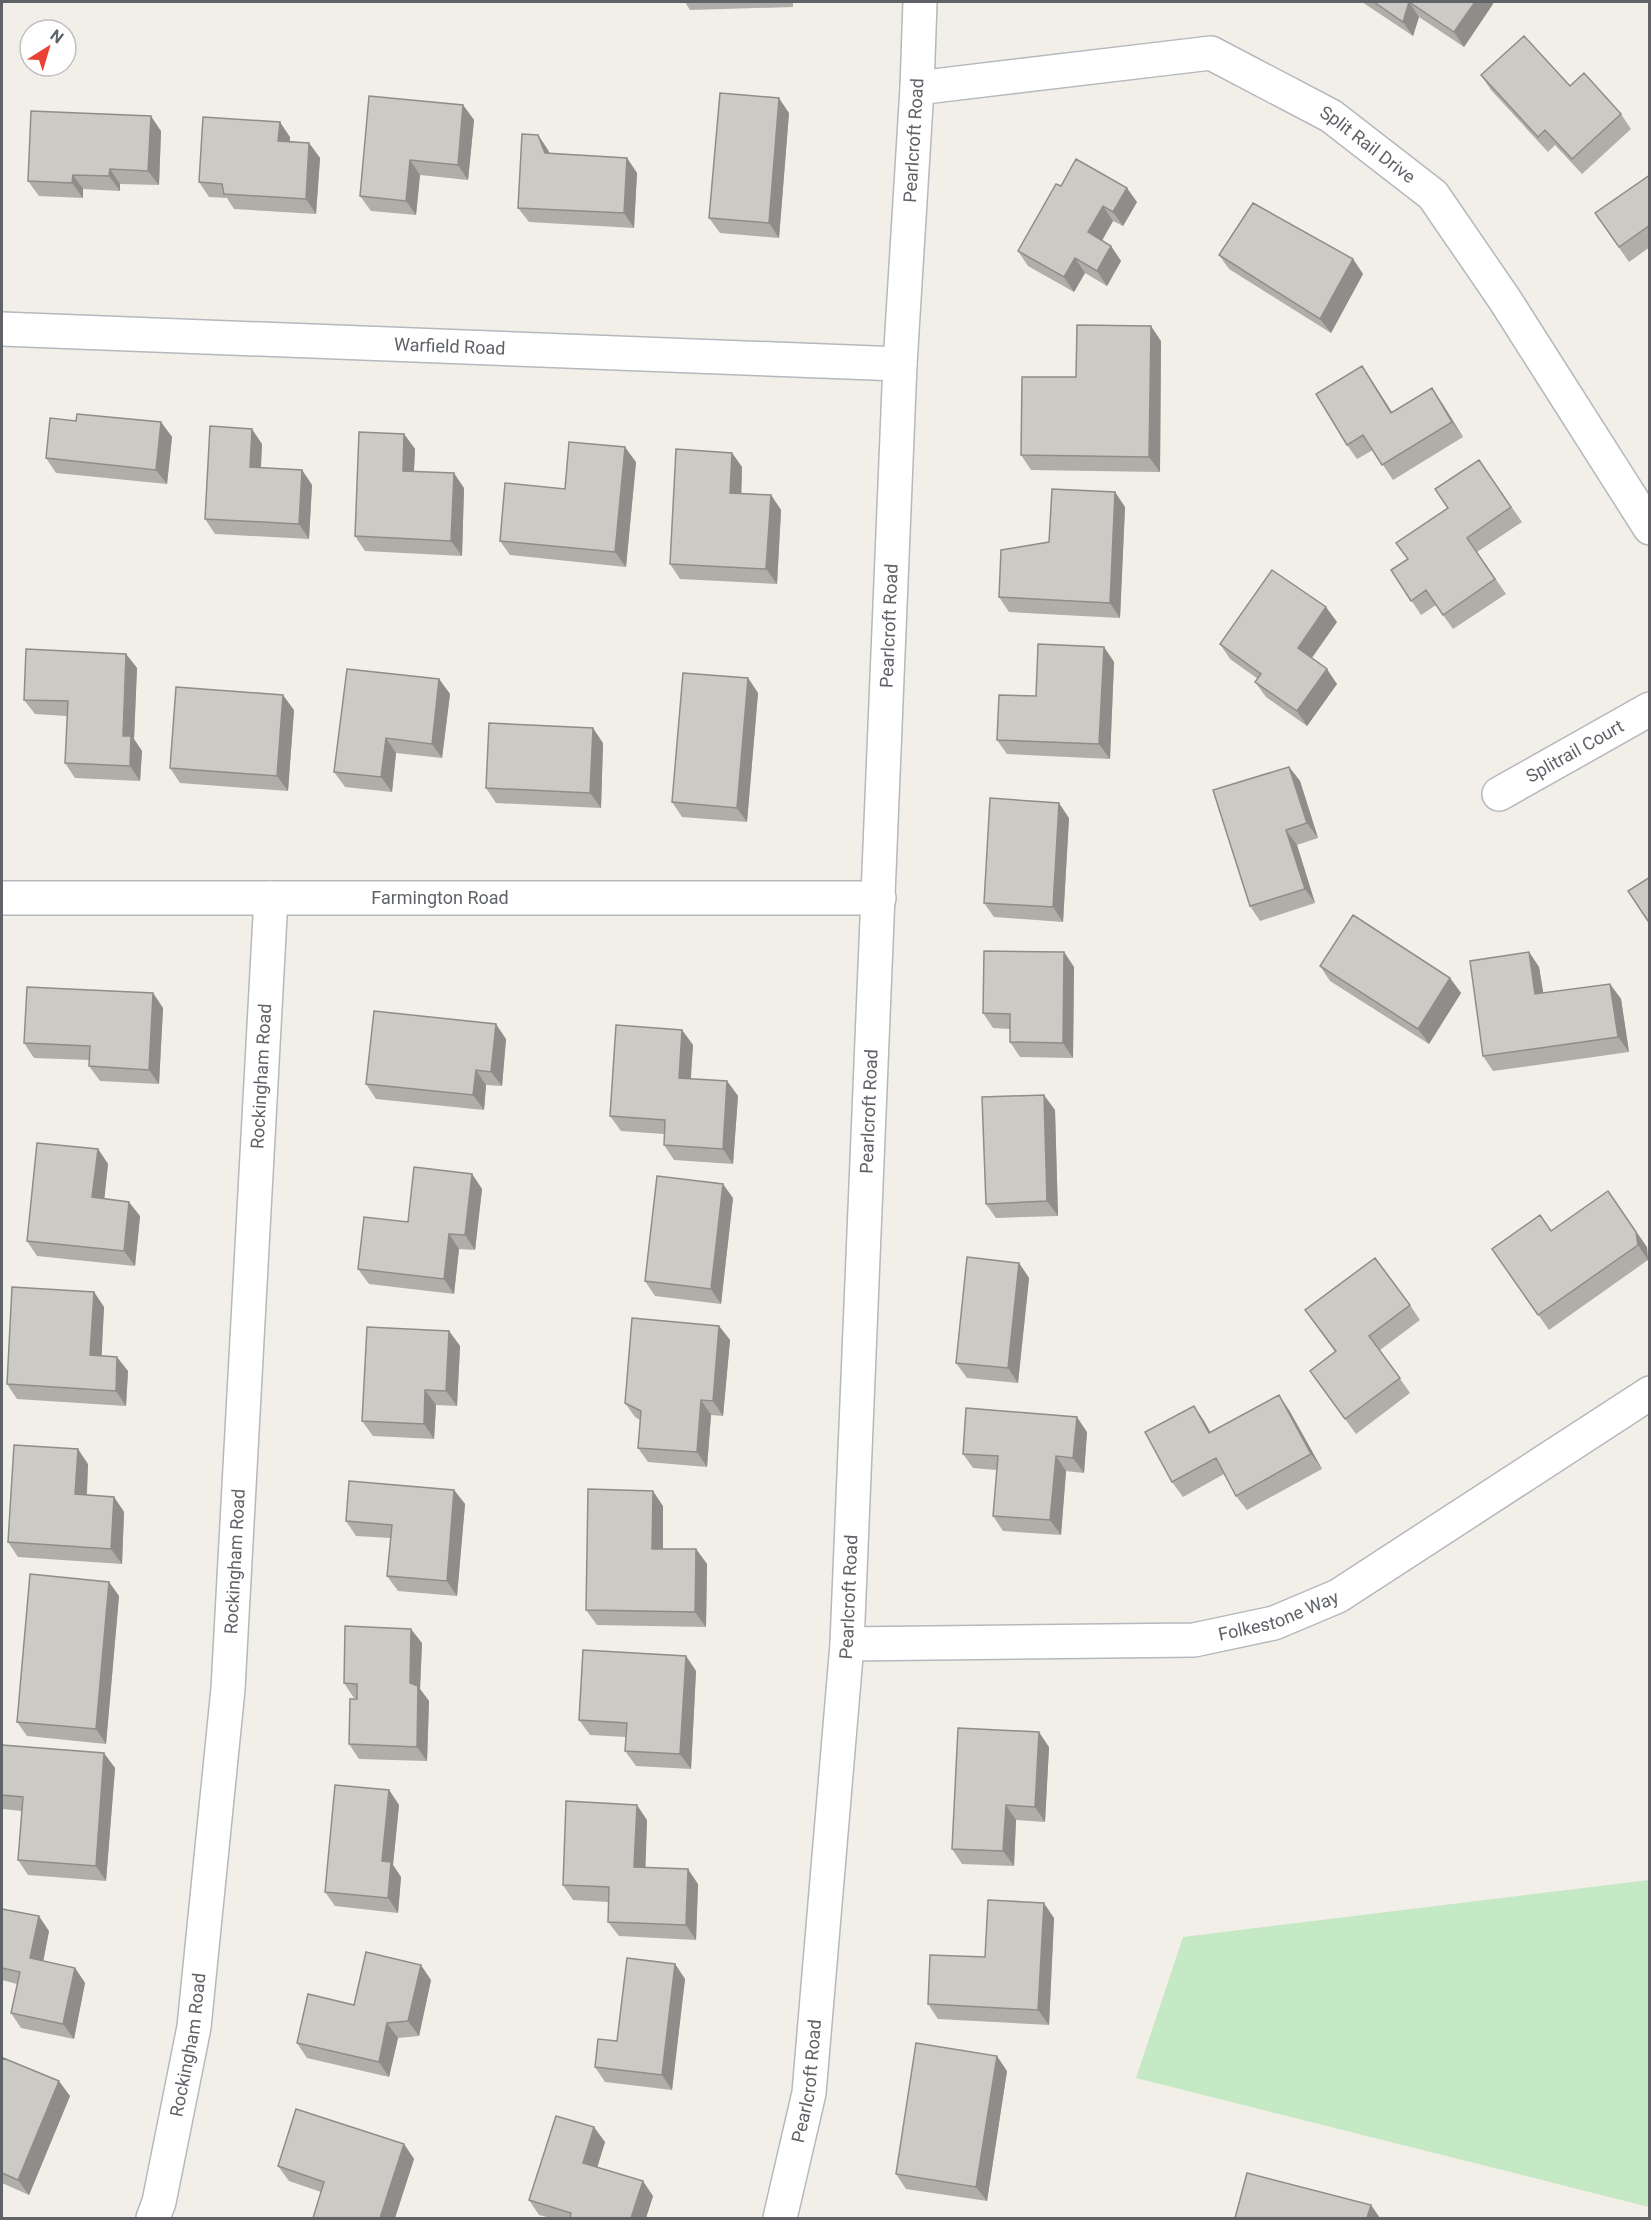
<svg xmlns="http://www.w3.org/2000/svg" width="1651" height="2220" font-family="Roboto,sans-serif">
<rect width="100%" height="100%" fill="#f1efe8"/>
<path fill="#c5e8c5" d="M1649,1880v327l-513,-129 47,-141z"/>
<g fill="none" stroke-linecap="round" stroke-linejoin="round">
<defs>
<g id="minor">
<path id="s1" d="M917,88l294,-35 120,63 102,79 72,105 145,228"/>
<path id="s2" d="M2,329l898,35"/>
<path id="s3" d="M1499,794l151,-85"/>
<path id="s4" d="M2,898h877"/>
<path id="s5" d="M847,1644l347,-4 80,-17 64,-27 312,-203"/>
<path id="s6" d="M153,2218l6,-16 35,-175 34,-338 43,-791"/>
<path id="s7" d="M780,2218l29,-125 38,-449 53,-1280 17,-276 3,-86"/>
</g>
</defs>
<use href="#minor" stroke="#b5b8bc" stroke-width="36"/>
<use href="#minor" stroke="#fff" stroke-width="33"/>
</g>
<path fill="#afaea9" d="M685,2h108v5l-103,3z
M1362,2h130l1,2 -29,43 -45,-30 -6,19z
M1481,75l89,11 51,28 10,15 -49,45 -27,-29 -7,7 -57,-62z
M463,105l11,15 -6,60 -48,-5 -4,40 -45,-4 -11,-15z
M789,113l-10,125 -59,-5 -11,-15z
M161,131l-2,54 -39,-1v7l-37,-2v9l-44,-2 -11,-15z
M538,135l10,15 2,4 77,4 10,15 -3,55 -105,-6 -11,-14z
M290,137v4l19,2 11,15 -4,56 -82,-5 -7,-11 -18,-1 -10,-15z
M1650,175v72l-21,15 -34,-49z
M1061,186l76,16 -14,24 -10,-5 -11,20 9,5 10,15 -14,25 -22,-13 -11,19 -46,-26 -10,-15z
M1219,255l134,4 10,15 -32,59 -102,-64z
M1161,341l-1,131 -129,-2 -10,-15 55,-78z
M1362,366l30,46 50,-9 21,34 -70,43 -20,-30 -16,9 -10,-14z
M76,421l85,1 11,15 -5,47 -111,-11 -10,-15z
M404,434l11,15 -1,23 50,16 -2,68 -97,-5 -10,-15z
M262,444l-1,24 41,2 10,15 -3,54 -94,-5 -10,-15z
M732,453l10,14 -1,26 30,2 10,15 -4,74 -97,-5 -10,-15z
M1479,460l43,62 -45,30 29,42 -53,35 -17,-24 -15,10 -30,-45 17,-11 40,-51z
M636,462l-10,105 -116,-12 -10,-14 65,-52z
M1115,492l10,15 -5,111 -111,-6 -10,-15 50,-55z
M1337,622l-25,36 25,26 -30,42 -41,-29 -11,-15 3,-3 -28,-20 -10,-15z
M1104,647l10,15 -4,97 -103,-5 -10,-14 39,-44z
M126,654l11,14 -3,71 8,12 -2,30 -65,-3 -10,-15 2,-47 -32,-2 -11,-14z
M748,678l10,15 -11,129 -65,-5 -10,-15z
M439,679l11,15 -8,64 -46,-5 -4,39 -47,-5 -11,-15z
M294,710l-6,81 -108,-8 -10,-15z
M603,743l-2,65 -105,-5 -10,-15z
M1289,767l11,14 18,57 -21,7 18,58 -55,18 -10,-15z
M1069,818l-6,104 -69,-5 -10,-14z
M1064,952l10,15 -1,91 -53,-1 -10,-15v-13l-17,-1 -10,-15z
M1529,952l10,15 4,26 67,-9 11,15 8,53 -136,19 -10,-15z
M1320,966l130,12 11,15 -32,51 -99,-63z
M153,993l10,15 -4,76 -59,-3 -11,-15 1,-6 -56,-2 -10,-15z
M682,1030l11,15 -3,34 37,2 11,15 -5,68 -59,-4 -10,-15v-11l-43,-3 -11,-15z
M506,1039l-4,47 -16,-1 -2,25 -108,-11 -10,-15z
M1055,1110l3,106 -62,2 -10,-14z
M98,1149l10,15 -4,35 36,17 -5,50 -98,-10 -10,-15z
M472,1174l10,15 -7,61 -16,-1 -5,45 -85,-10 -11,-15 50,-47z
M733,1198l-12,106 -66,-8 -10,-15z
M1551,1231l96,16 1,13 -99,70 -57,-81z
M1019,1263l10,15 -11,105 -51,-5 -11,-15z
M94,1292l10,15 -3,49 27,15 -2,35 -109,-7 -10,-15z
M1410,1305l10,15 -40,30 30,43 -54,41 -46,-63 25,-19 -30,-42z
M719,1326l11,14 -7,76 -12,-1 -4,52 -59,-5 -10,-14 2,-28 -5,-3 -10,-14z
M449,1331l11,15 -3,60 -21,-1 -2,34 -61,-3 -11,-15z
M1194,1406l10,15 7,12 78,-23 33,59 -75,41 -11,-14 -12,-22 -41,23 -11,-15z
M1087,1432l-3,41 -18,-2 -5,64 -58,-4 -10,-15 4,-46 -24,-2 -10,-14z
M88,1464l-1,31 27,2 10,15 -2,52 -104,-7 -10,-15z
M454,1490l11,14 -8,92 -59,-5 -11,-15 4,-38 -35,-2 -10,-15z
M663,1506v43h33l11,15 -1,63 -109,-2 -11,-15z
M109,1582l10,14 -13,148 -79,-8 -10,-14z
M422,1643l-2,46 9,12 -2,60 -68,-2 -10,-15 8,-46h-3l-10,-15z
M686,1656l10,15 -5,98 -55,-3 -11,-15 1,-14 -36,-2 -11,-15z
M2,1745l113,23 -9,113 -78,-6 -10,-15 4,-49 -20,-2z
M1049,1747l-4,75 -29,-2 -2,46 -52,-2 -10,-15z
M389,1790l10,15 -6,60 8,12 -3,36 -63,-7 -10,-14z
M647,1820l-2,48 53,16 -2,56 -77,-4 -11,-14 1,-20 -36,-2 -10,-15z
M2,1909l47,22 -6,30 32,7 10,15 -11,56 -53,-11 -10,-15 6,-29 -15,-4z
M1054,1918l-5,107 -111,-6 -10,-15 57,-47z
M675,1964l10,15 -13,111 -67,-8 -10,-15 22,-26z
M431,1980l-12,56 -21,2 -9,39 -82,-19 -10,-15 57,-38z
M2,2061l68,35 -41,99 -27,-12z
M1007,2071l-20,130 -81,-12 -10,-15z
M605,2142l-8,25 56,29 -7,22h-95l-12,-3 -10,-15z
M404,2144l10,15 -19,59h-82l8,-26 -32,-11 -11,-15z"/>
<path fill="#8f8d8a" d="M1409,2l10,15 -6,19 -10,-14z
M1475,2h17l1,2 -29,43 -10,-15z
M779,98l10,15 -10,125 -10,-15z
M463,105l11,15 -6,60 -10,-15z
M151,116l10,15 -2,54 -11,-14z
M280,122l10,15 -1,18 -11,-14z
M538,135l10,15 7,18 -10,-15z
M309,143l11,15 -4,56 -10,-15z
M627,158l10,15 -3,55 -10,-15z
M410,160l10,15 -4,40 -10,-14z
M110,169l10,15v7l-11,-15z
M73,175l10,14v9l-11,-15z
M1127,188l10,14 -14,24 -10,-14z
M1103,206l10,15 -15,26 -10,-15z
M1111,246l10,15 -14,25 -10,-15z
M1075,258l10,15 -11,19 -10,-15z
M1353,259l10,15 -32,59 -11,-14z
M1151,326l10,15 -1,131 -11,-15z
M1362,366l10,15 30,47 -11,-15z
M1432,388l10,15 21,34 -11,-15z
M161,422l11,15 -5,47 -11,-14z
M252,429l10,15 -2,38 -10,-15z
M404,434l11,15 -2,37 -10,-15z
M625,447l11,15 -10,105 -11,-15z
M732,453l10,14 -1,41 -11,-15z
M302,470l10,15 -3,54 -10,-15z
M454,473l10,15 -2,68 -11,-15z
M1115,492l10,15 -5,111 -10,-15z
M771,495l10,15 -4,74 -11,-15z
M1326,607l11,15 -29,41 -10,-15z
M1104,647l10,15 -4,97 -11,-15z
M126,654l11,14 -3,71 8,12 -2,30 -10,-15 -7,-30z
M1327,669l10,15 -30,42 -10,-15z
M748,678l10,15 -11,129 -10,-14z
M439,679l11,15 -8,64 -10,-14z
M283,695l11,15 -6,81 -11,-15z
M593,728l10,15 -2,65 -11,-15z
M386,738l10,15 -4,39 -11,-15z
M1289,767l11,14 18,57 -11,-15z
M1059,803l10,15 -6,104 -10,-15z
M1286,830l11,15 18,58 -10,-14z
M1064,952l10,15 -1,91 -10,-15z
M1529,952l10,15 7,42 -11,-15z
M1450,978l11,15 -32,51 -11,-15z
M1610,984l11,15 8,53 -11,-15z
M153,993l10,15 -4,76 -10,-14z
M496,1024l10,15 -4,47 -11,-14z
M682,1030l11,15 -3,48 -11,-15z
M476,1070l10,15 -2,25 -11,-15z
M727,1081l11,15 -5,68 -10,-15z
M1044,1095l11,15 3,106 -11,-15z
M98,1149l10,15 -5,48 -11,-15z
M472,1174l10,15 -7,61 -10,-15z
M723,1184l10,14 -12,106 -10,-15z
M1608,1191l39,56 1,13 -10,-15z
M129,1202l11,14 -5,50 -11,-15z
M449,1234l10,15 -5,45 -10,-15z
M1019,1263l10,15 -11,105 -10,-15z
M94,1292l10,15 -3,63 -11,-15z
M719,1326l11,14 -7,76 -10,-15z
M449,1331l11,15 -3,60 -11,-15z
M117,1357l11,14 -2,35 -10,-15z
M425,1390l11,15 -2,34 -10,-15z
M1279,1395l10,15 33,59 -11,-15z
M701,1400l10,15 -4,52 -10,-15z
M1194,1406l10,15 15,27 -10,-15z
M1077,1417l10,15 -3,41 -11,-15z
M78,1449l10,15 -2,45 -11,-15z
M1056,1456l10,15 -5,64 -11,-15z
M454,1490l11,14 -8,92 -10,-15z
M653,1491l10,15v58l-11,-15z
M114,1497l10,15 -2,52 -11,-15z
M696,1549l11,15 -1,63 -11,-15z
M109,1582l10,14 -13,148 -10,-15z
M411,1629l11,14 -2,46 9,12 -2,60 -10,-14 -7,-64z
M686,1656l10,15 -5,98 -11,-15z
M1039,1732l10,15 -4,75 -10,-15z
M104,1753l11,15 -9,113 -10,-15z
M389,1790l10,15 -6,60 8,12 -3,36 -10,-15 -6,-37z
M637,1805l10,15 -2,62 -11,-15z
M1006,1805l10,15 -2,46 -11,-15z
M688,1869l10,15 -2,56 -10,-15z
M1044,1903l10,15 -5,107 -11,-15z
M39,1916l10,15 -8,42 -11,-15z
M675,1964l10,15 -13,111 -10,-15z
M421,1965l10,15 -12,56 -11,-15z
M75,1968l10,15 -11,56 -11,-15z
M387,2023l11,15 -9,39 -10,-15z
M997,2056l10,15 -20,130 -11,-14z
M59,2081l11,15 -41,99 -11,-15z
M594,2127l11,15 -11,36 -11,-15z
M404,2144l10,15 -19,59h-15z
M643,2181l10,15 -7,22h-15z
M1371,2205l9,13h-13z"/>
<path fill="#cccac5" stroke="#8f8d8a" stroke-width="1.5" d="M1374,2h101l-21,30 -45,-30 -6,20z
M1524,36l46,50 14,-13 37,41 -49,45 -27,-29 -7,7 -57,-62z
M720,93l59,5 -10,125 -60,-5z
M369,96l94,9 -5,60 -48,-5 -4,41 -46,-5z
M31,111l120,5 -3,55 -38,-2 -1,7 -36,-1 -1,8 -44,-2z
M203,117l77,5 -2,19 31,2 -3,56 -82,-5 -2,-10 -23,-2z
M522,134l16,1 7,18 82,5 -3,55 -106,-5z
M1076,159l51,29 -14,24 -10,-6 -15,26 23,14 -14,25 -22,-13 -11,19 -46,-26 38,-67 5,2z
M1650,175v50l-31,22 -24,-34z
M1253,203l100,56 -33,60 -101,-64z
M1077,325l74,1 -2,131 -128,-2 1,-78h54z
M1362,366l29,47 41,-25 20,34 -70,43 -19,-30 -16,10 -31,-51z
M77,414l84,8 -5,48 -110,-12 4,-40 26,3z
M210,426l42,3 -2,38 52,3 -3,54 -94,-5z
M359,432l45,2 -1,37 51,2 -3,68 -96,-5z
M569,442l56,5 -10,105 -115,-11 5,-58 60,6z
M676,449l56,4 -2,40 41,2 -5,74 -96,-5z
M1479,460l32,47 -44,31 28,41 -52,36 -17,-25 -15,11 -20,-31 17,-11 -12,-16 52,-35 -13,-19z
M1052,489l63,3 -5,111 -111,-6 2,-47 48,-8z
M1272,570l54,37 -28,41 29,21 -30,42 -42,-29 6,-8 -41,-30z
M1038,644l66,3 -5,97 -102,-4 2,-45 37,1z
M26,649l100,5 -3,82h8l-1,30 -65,-3 3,-62 -44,-1z
M347,669l92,10 -7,65 -46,-6 -5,39 -47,-5z
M683,673l65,5 -11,130 -65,-6z
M176,687l107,8 -6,81 -107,-8z
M489,723l104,5 -3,65 -104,-5z
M1289,767l18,56 -21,7 19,59 -55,17 -37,-116z
M990,798l69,5 -6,104 -69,-4z
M1650,877v47l-22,-33z
M1353,915l97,63 -32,51 -98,-63z
M984,951l80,1 -1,91 -53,-1v-28l-27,-1z
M1529,952l6,42 75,-10 8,53 -135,19 -13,-95z
M27,987l126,6 -4,77 -60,-4 1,-20 -66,-3z
M374,1011l122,13 -5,48 -15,-2 -3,25 -107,-11z
M616,1025l66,5 -3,48 48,3 -4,68 -59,-4 1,-25 -55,-4z
M1044,1095l3,106 -61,3 -4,-107z
M37,1143l61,6 -6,48 37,5 -5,49 -97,-10z
M414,1167l58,7 -7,61 -16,-1 -5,45 -86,-10 6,-52 44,5z
M657,1176l66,8 -12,105 -66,-8z
M1608,1191l28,41 2,13 -100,70 -46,-66 48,-34 11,16z
M967,1257l52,6 -11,105 -52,-5z
M1375,1258l35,47 -41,31 31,42 -55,41 -35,-48 26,-20 -31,-41z
M12,1287l82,5 -4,63 27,2 -1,34 -109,-7z
M632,1318l87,8 -6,75 -12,-1 -4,52 -59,-4 3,-37 -16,-8z
M367,1327l82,4 -3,60 -21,-1 -1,34 -62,-3z
M1279,1395l32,59 -75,42 -20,-38 -44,24 -27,-50 49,-26 15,27z
M966,1408l111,9 -4,41 -17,-2 -6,64 -57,-4 5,-60 -35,-2z
M14,1445l64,4 -3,45 39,3 -3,52 -103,-7z
M349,1481l105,9 -7,91 -60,-5 5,-51 -46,-4z
M588,1489l65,2 -1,58h44l-1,63 -109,-2z
M30,1574l79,8 -13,147 -79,-7z
M345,1626l66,3 -1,54 8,3 -1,61 -68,-3 1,-45h7v-15l-13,-1z
M583,1650l103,6 -6,98 -55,-3 2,-28 -48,-3z
M958,1728l81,4 -4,75 -29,-2 -3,46 -51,-2z
M2,1745l102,8 -8,113 -78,-6 5,-63 -21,-2z
M335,1785l54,5 -7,71 9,1 -3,36 -63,-6z
M566,1801l71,4 -3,62 54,2 -2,56 -78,-3 1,-35 -46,-2z
M988,1900l56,3 -6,107 -110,-6 2,-49 55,2z
M2,1909l37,7 -9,42 45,10 -12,56 -52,-11 9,-41 -18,-4z
M366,1952l55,13 -13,56 -21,2 -8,39 -82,-19 11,-49 46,11z
M627,1958l48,6 -13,111 -67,-8 3,-28 19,2z
M916,2043l81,13 -21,131 -80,-13z
M3,2058l56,23 -41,99 -16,-7v-112z
M296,2109l108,35 -24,74h-67l11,-36 -46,-16z
M556,2116l38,11 -11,36 60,18 -12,37h-61l1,-5 -42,-13z
M1247,2173l124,32 -4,13h-132z"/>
<g text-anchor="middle" stroke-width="4.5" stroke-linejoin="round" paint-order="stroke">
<g font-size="18" fill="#5f6368" stroke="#fff">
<text dy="6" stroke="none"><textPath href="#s7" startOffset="2084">Pearlcroft Road</textPath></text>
<text dy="6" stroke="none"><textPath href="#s1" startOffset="478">Split Rail Drive</textPath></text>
<text dy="6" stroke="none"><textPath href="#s2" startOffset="448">Warfield Road</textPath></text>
<text dy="6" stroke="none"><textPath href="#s7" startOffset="1598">Pearlcroft Road</textPath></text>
<text dy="6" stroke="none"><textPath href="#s3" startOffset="87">Splitrail Court</textPath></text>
<text dy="6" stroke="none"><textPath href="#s4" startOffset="438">Farmington Road</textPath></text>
<text dy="6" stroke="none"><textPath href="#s6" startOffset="1149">Rockingham Road</textPath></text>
<text dy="6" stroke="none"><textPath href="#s7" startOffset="1112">Pearlcroft Road</textPath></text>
<text dy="6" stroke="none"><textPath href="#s6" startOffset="663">Rockingham Road</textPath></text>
<text dy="6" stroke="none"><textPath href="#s7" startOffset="626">Pearlcroft Road</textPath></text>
<text dy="6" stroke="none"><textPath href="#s5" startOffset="435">Folkestone Way</textPath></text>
<text dy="6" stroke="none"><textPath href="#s6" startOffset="177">Rockingham Road</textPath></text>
<text dy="6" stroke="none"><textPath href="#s7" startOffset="140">Pearlcroft Road</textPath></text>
</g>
</g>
<rect width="1651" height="2220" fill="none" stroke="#5f6368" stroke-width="6"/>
<g transform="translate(48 48) rotate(37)"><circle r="28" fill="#ffffff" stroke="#bfc1c3" stroke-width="1.5"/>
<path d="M0-4.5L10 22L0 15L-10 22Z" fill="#ea4335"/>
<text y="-9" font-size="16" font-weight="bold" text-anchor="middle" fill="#5f6368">N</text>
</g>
</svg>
